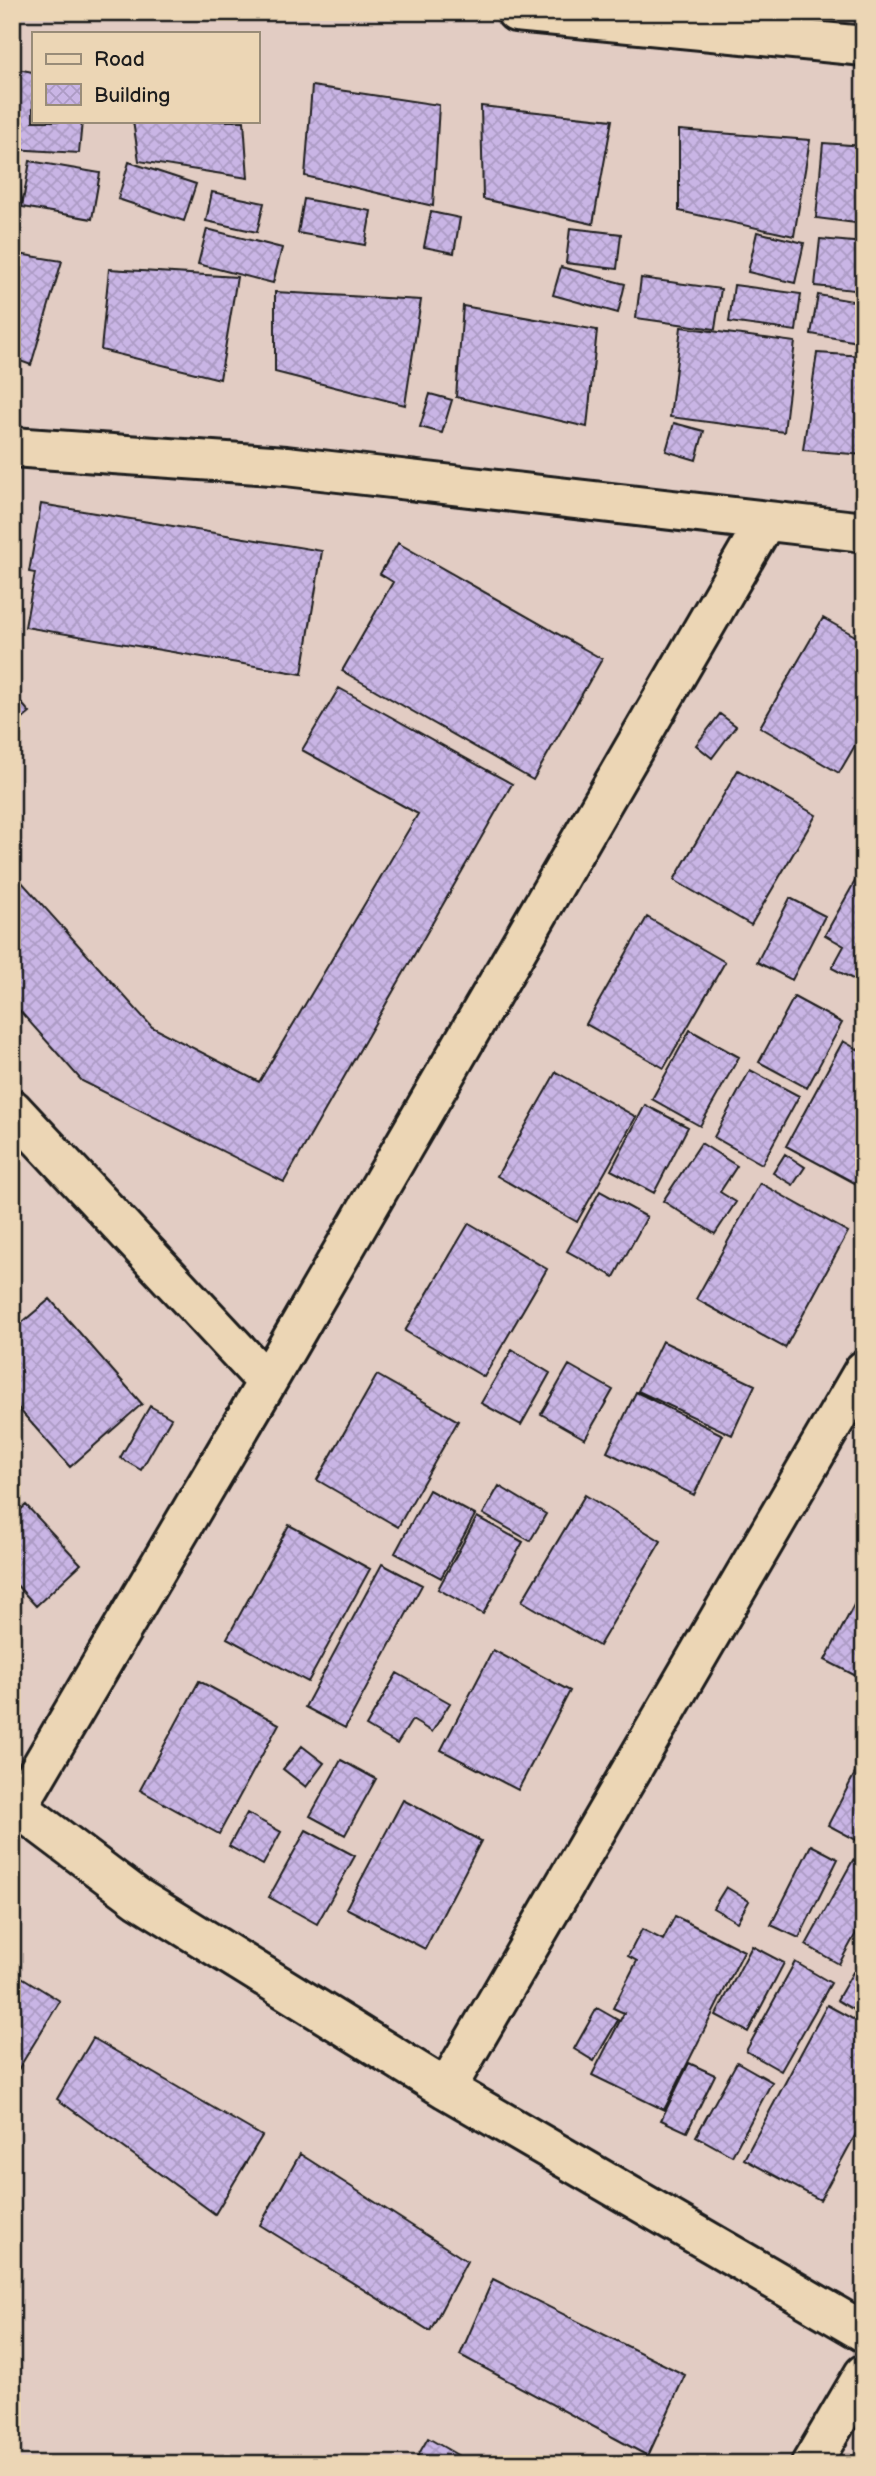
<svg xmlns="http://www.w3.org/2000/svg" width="876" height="2476" font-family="'Balsamiq Sans',sans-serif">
<defs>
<pattern id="building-cross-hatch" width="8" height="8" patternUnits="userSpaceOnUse" patternTransform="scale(1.75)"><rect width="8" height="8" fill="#c9b5e5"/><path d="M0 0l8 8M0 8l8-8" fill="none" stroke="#ac9bc4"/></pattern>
</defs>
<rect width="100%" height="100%" fill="#e2ccc3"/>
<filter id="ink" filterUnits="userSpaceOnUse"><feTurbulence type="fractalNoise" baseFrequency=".0143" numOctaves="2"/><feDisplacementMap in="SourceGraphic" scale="14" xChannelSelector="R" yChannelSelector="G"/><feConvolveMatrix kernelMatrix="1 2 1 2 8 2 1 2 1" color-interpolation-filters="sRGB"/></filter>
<g filter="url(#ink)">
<path fill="url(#building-cross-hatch)" stroke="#1c1c1c" stroke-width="2" d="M12,68l21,4v49h49l-3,32 -67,-4z
M312,86l127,19 -6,101 -128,-30z
M481,106l131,14 -19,104 -110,-25z
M133,121h111l4,57 -109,-17z
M679,130l131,10 -16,96 -115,-25z
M823,143l41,3v78l-48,-6z
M18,160l4,44h-10v-43z
M30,161l70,12 -8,46 -70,-12z
M129,162l67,22 -12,37 -66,-22z
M212,192l52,11 -7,29 -51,-11z
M304,199l67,12 -6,34 -67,-12z
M431,212l29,6 -6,35 -30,-6z
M570,228l51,6 -4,35 -51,-6z
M207,229l75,19 -9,35 -75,-19z
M757,232l47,11 -9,40 -47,-11z
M820,239l44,4v48l-49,-5z
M12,253l50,8 -31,104 -19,-7z
M561,267l64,17 -7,29 -65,-18z
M109,269l128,8 -17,102 -119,-29z
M641,278l80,11 -6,40 -79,-11z
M734,285l67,9 -5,37 -67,-9z
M275,292l146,8 -16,105 -130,-33z
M818,295l46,8v40l-53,-9z
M463,306l134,24 -10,97 -131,-30z
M681,327l114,15 -11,90 -114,-15z
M817,353l47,3v99l-61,-5z
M430,394l22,6 -10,33 -22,-6z
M674,423l30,8 -8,29 -30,-9z
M41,504l281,47 -20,123 -277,-47 10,-54 -6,-1z
M12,505l7,1 -4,30 -3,-1z
M398,543l204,116 -69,121 -191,-109 51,-89 -13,-8z
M823,618l41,23v89l-25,43 -79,-46z
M339,688l173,96 -228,398 -202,-101 -70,-79v-131l140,156 107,55 159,-268 -116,-64z
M12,692l18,21 -18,15z
M720,714l16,12 -24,32 -16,-13z
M738,770l78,45 -65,110 -77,-45z
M864,865v120l-32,-17 12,-22 -19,-11z
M790,898l35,18 -33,64 -35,-18z
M647,917l78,45 -61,106 -78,-44z
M794,997l48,26 -35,65 -48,-26z
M690,1030l49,27 -39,69 -48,-27z
M843,1041l21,12v135l-78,-42z
M750,1070l49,26 -37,68 -48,-27z
M556,1072l80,45 -59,105 -80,-46z
M645,1105l43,22 -34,66 -43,-23z
M701,1143l36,23 -17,26 16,10 -21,32 -52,-33z
M785,1154l20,13 -12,18 -20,-12z
M760,1183l88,49 -63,116 -89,-49z
M600,1191l47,26 -33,60 -47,-26z
M469,1223l78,46 -63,108 -79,-46z
M50,1299l92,105 -72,63 -58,-66v-70z
M662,1341l93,44 -23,50 -94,-44z
M512,1350l38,23 -29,52 -40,-22z
M569,1365l44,25 -28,49 -44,-25z
M377,1375l81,46 -60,106 -81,-47z
M636,1392l87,43 -29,60 -87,-43z
M150,1406l21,12 -30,52 -21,-12z
M499,1486l47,28 -16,27 -47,-27z
M429,1490l46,25 -34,63 -46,-25z
M585,1495l76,46 -62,105 -77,-45z
M26,1505l55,59 -45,42 -24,-26v-63z
M477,1517l46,25 -40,72 -45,-25z
M289,1525l81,44 -62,113 -81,-44z
M382,1564l40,21 -77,143 -40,-21z
M864,1586v94l-39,-20z
M493,1650l77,41 -52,99 -77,-40z
M397,1673l53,30 -18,29 -20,-12 -15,24 -31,-18z
M199,1681l80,43 -60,110 -79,-44z
M302,1746l22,17 -18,24 -23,-18z
M864,1756v75l-6,10 -30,-16z
M341,1760l35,19 -31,56 -35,-19z
M403,1800l78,41 -56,108 -79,-41z
M247,1813l34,19 -18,33 -34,-19z
M306,1830l49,26 -38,68 -48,-27z
M811,1845l27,14 -39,79 -28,-13z
M853,1860l11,6v53l-25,45 -33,-19z
M726,1887l23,14 -12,21 -24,-14z
M675,1916l69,35 -80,159 -72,-35 32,-62 -11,-5 24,-47 -9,-5 14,-27 21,11z
M752,1946l32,17 -36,69 -32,-17z
M795,1962l36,21 -50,88 -35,-20z
M12,1971l48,30 -44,72 -4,-2z
M853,1972l11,6v38l-27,-16z
M827,2005l37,20v94l-44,81 -76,-41z
M597,2008l21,12 -24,41 -20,-12z
M93,2038l169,98 -47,78 -158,-115z
M737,2062l35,20 -40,74 -36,-20z
M689,2063l26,12 -28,57 -26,-12z
M300,2154l167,107 -37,70 -170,-106z
M493,2279l192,96 -37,81 -188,-101z
M428,2438l45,26h-60z"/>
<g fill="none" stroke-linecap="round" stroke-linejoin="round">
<defs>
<path id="minor" d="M516,12l348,34
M12,447l274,19 578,66
M12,1109l255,273
M12,1803l126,95 308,191 418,243
M17,1808l250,-426 498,-860
M446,2089l418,-719
M811,2464l53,-90"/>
</defs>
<use href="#minor" stroke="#1c1c1c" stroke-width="44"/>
<use href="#minor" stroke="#ecd6b5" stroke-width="38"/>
</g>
</g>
<rect width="876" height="2476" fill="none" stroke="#ecd6b5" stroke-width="42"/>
<rect x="21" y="21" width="834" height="2434" fill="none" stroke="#1c1c1c" stroke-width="2.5" filter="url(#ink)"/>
<rect x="32" y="32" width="228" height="91" fill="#ecd6b5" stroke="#998c78" stroke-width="2"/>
<rect x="46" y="54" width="35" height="10" fill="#ecd6b5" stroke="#998c78" stroke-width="2"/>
<text x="94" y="66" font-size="21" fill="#1c1c1c">Road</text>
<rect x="46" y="84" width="35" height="21" fill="url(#building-cross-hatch)" stroke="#998c78" stroke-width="2"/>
<text x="94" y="102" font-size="21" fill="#1c1c1c">Building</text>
</svg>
